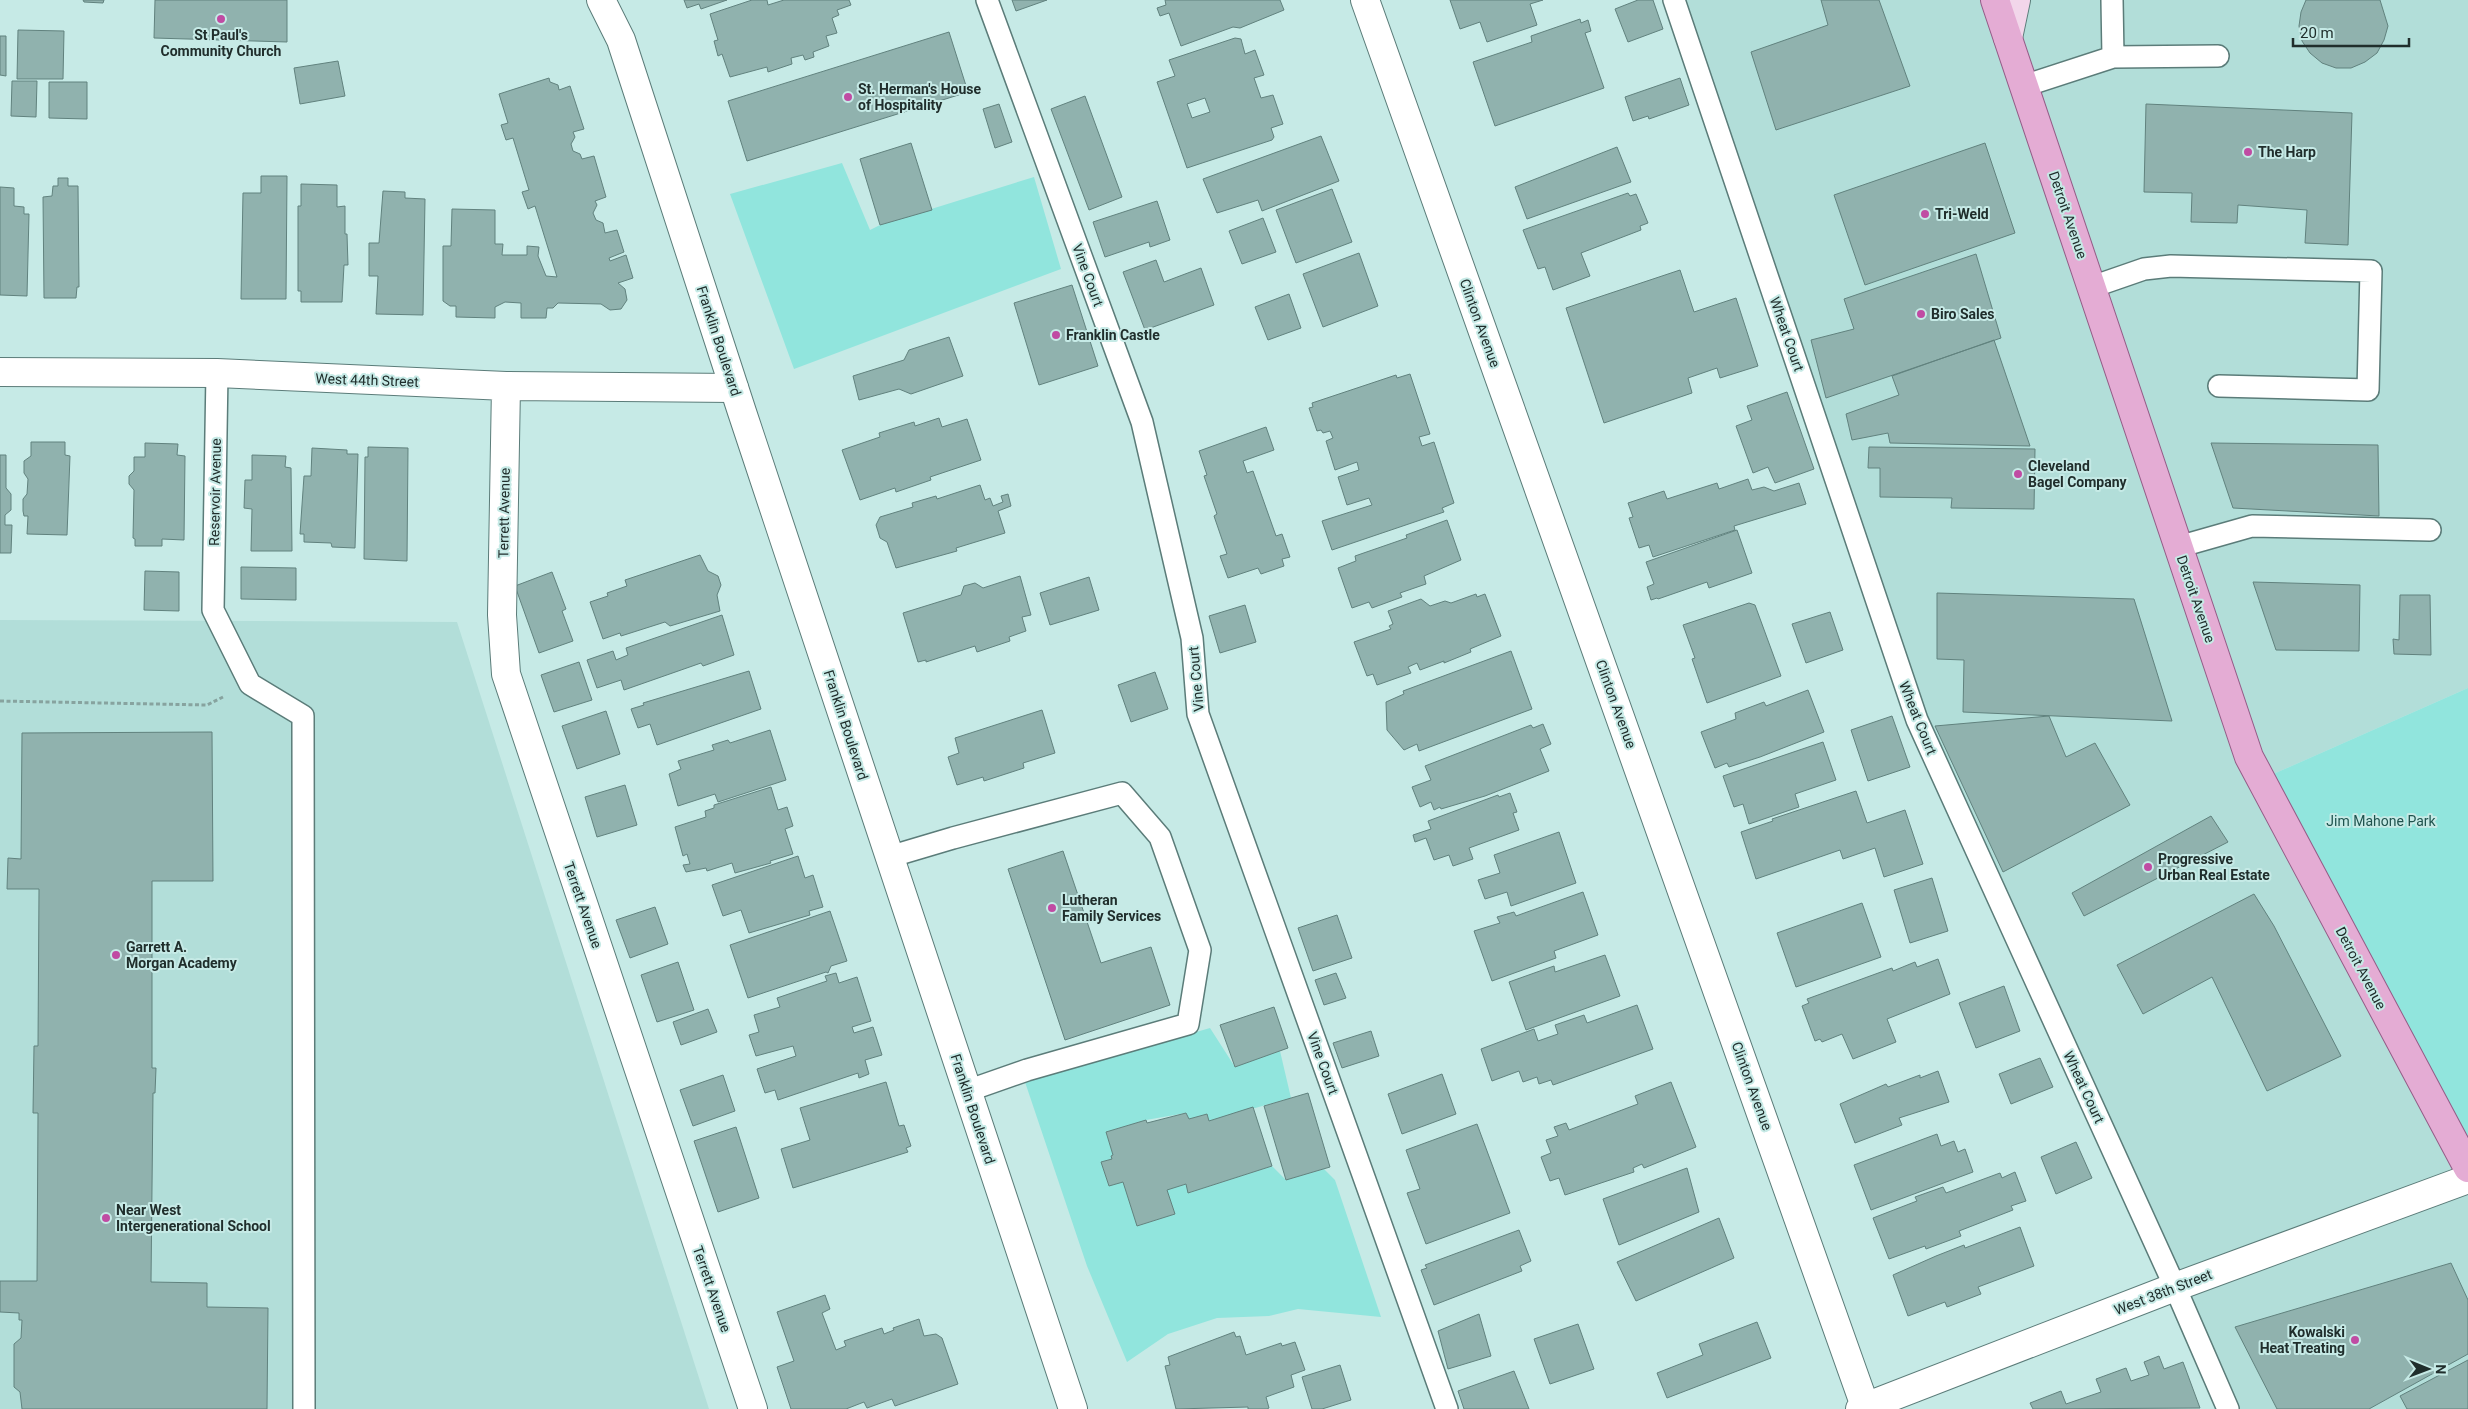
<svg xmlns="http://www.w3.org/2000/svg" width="2468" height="1409" font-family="Roboto,sans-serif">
<rect width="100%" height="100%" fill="#c6eae6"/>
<path fill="#b2ded9" d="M1674,0h794v688l-208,92 208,388v241h-240l-311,-689z
M0,620l457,2 252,787h-709z"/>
<path fill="#91e5dd" d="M842,163l28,67 10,-5 154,-48 27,92 -267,100 -64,-175z
M2468,688v480l-208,-388z
M1210,1028l25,39 45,-16 11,47 -82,23 -2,-7 -18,5 -3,-6 -40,7 -40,12 7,23 -2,1 1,3 -11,3 8,24 14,-4 15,44 37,-12 -8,-24 19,-6 3,9 83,-27 14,14 38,-11 11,11 46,137 -83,-8 -29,7 -52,2 -49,16 -41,28 -40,-96 -62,-184z"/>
<path fill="#90b2ae" stroke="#61827e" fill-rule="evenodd" d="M83,0h21l-1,3 -19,-1z
M155,0h132v42l-133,-4z
M684,0h43l-26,9 -2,-5 -12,4z
M752,0h15l1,5 16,-5h65l2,5 -14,5 2,5 -7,3 5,15 -11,3 3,10 -16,6 1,5 -9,3 -2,-5 -12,3 1,6 -24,8 -1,-5 -37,10 -8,-23 -4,2 -4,-15 4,-1 -8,-26z
M1012,0h35l-31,11z
M1165,0h115l4,10 -44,18 -7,-1 -52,19 -12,-33 -9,3 -3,-8 9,-3z
M1450,0h93l-13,4 7,21 -50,17 -7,-20 -20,7z
M1638,0h15l10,29 -35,13 -13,-33z
M1821,0h58l31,86 -134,44 -25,-78 77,-27z
M2306,0h74l8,26 -4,14 -7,13 -12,9 -14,6h-15l-14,-5 -12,-10 -8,-12 -3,-15 2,-14z
M1580,19l1,4 7,-3 3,11 -6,2 19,55 -109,38 -22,-64 59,-20 -1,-6z
M18,30l46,1 -1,48h-46z
M949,32l19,60 -221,69 -19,-60z
M0,36h6v40l-6,-1z
M1235,38l6,1 4,15 10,-4 9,25 -10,3 7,20 12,-3 10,29 -12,4 3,9 -2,3 -85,28 -30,-86 18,-6 -6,-16zM1205,98l5,14 -18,6 -5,-14z
M338,61l7,35 -45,8 -6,-36z
M549,78l1,4 8,3 1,5 11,-4 14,43 -11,3 2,5 -4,7 2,7 7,3 2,5 12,-3 12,41 -11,4 2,4 -4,8 3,7 7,3 2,10 12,-3 7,22 -15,6 1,3 16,-6 7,23 -15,5 7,6 2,11 -6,9 -11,1 -9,-6 -43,-1 -5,5h-6l-1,10h-25v-15l-16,-1 -10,5v11l-39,-1v-11h-6l-7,-5v-55h8l1,-37 43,1v34h8l-1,11h25v-9l12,1 -1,9 8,20 11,1 -22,-71 -7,3 -6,-17 7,-2 -16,-52 -7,2 -5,-15 7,-2 -9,-29z
M1680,78l9,27 -40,14 -1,-3 -15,5 -8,-24z
M12,81h25l-1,36 -25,-1z
M49,82h38v37l-38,-1z
M1085,96l37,101 -33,13 -38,-101z
M999,104l13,38 -17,6 -12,-39z
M2146,104l206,9 -4,132 -43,-2 2,-33 -69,-5 -1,18 -46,-1 1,-29 -48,-1z
M1321,136l18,45 -77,30 -4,-11 -41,13 -14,-34z
M911,143l21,67 -52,15 -20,-66z
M1985,143l30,90 -150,52 -31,-90z
M1617,147l14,35 -104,37 -12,-32z
M261,176h26l-1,123h-45l2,-106h18z
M58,178h10v8h10l1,101h-2l-1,11h-32l-1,-101 9,-1 1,-10h5z
M301,184l36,1v22l8,-1v28h2l1,31h-4l-2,37h-41v-11h-3v-85h3z
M0,187l14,1v18l10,1v7h5l-2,82 -27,-1z
M1332,189l20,53 -56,21 -20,-53z
M383,191l22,1v6l20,1 -2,116 -47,-1 2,-38h-9v-33h10z
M1628,193l2,3 6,-2 12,29 -8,3 1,4 -60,23 9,23 -37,14 -8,-23 -7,2 -15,-39z
M1157,201l13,39 -20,7 -1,-5 -44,15 -12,-35z
M1263,218l13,34 -34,12 -13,-33z
M1359,253l19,53 -55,21 -20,-53z
M1976,254l25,84 -175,60 -15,-58 43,-11 -10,-30z
M1156,260l8,22 37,-14 13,37 -69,25 -22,-58z
M1680,270l14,42 42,-14 22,68 -38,12 -3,-10 -29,10 4,15 -88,30 -38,-115z
M1072,285l26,81 -59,19 -25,-82z
M1289,294l12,34 -33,12 -13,-33z
M949,337l14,39 -52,18 -12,-5 -40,11 -6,-24 51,-16 5,-10z
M1994,340l36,106 -140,-3 -2,-10 -36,7 -6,-26 53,-19 -7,-19z
M1410,374l20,60 -11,3 3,9 12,-4 20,61 -12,5 2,4 -112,38 -10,-29 50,-16 -3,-7 -22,7 -9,-28 21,-7 -2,-8 -22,8 -9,-29 7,-3 -3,-7 -7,2 -2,-3 -4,1 -8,-23 4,-1 -1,-4 84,-28 1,3z
M1787,392l27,77 -39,14 -7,-16 -15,6 -17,-47 16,-6 -5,-14z
M939,418l3,9 25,-8 14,41 -51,17 1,3 -35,12 -1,-4 -35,12 -18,-50 38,-13 -1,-4 35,-11 1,4z
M1266,427l8,23 -31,11 4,12 6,-2 23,65 6,-2 8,23 -8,2 2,7 -23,8 -3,-6 -30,10 -8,-22 7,-2 -13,-38 3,-2 -13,-38 3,-1 -8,-24z
M31,442h34v13l5,1 -3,79 -40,-1 1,-18h-4l-1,-5v-12l4,-5 1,-15 -4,-6v-12l7,-5z
M145,443l33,1 -1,11 8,1 -1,84 -22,-1v7h-27v-7l-2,-1 1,-48 -5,-6v-8l5,-5v-14h11z
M2211,443l167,2 1,71 -146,-8z
M368,447l40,1 -1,113 -43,-2 1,-102h3z
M1869,447l166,2 -1,60 -83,-1 1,-10 -72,-1v-29h-12z
M312,448l35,2v4h11l-3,94 -23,-1 -1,-4 -27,-1v-8h-4l4,-58h7z
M0,455h6v33l5,6v16l-6,5v10h7l-1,28h-11z
M252,455l34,1 -1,11 6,1 1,83h-41l1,-42 -8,-1 1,-28h7z
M1748,479l4,11 12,-3 10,4 25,-8 7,21 -72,22 1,4 -82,27 -4,-12 -10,3 -10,-30 4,-1 -5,-14 36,-12 3,8 50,-16 2,6z
M980,485l5,15 5,-2 3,8 10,-4 -2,-6 7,-2 3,12 -13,5 7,22 -49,15 1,3 -61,17 -9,-26 -7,-4 -4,-13 4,-8 33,-10 -1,-4 24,-7 1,3z
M1447,520l14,40 -37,16 2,8 -26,9 2,4 -30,11 -3,-6 -17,6 -14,-40 18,-7 -1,-5 52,-18 -1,-3z
M1737,530l15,43 -43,15 -2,-6 -49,17 -1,-1 -6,2 -4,-13 7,-3 -8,-22z
M700,555l8,16 10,5 3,9 -4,10 3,16 -50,15 -5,-4 -44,14 -1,-3 -17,6 -13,-37 18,-6 -1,-3 20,-7 -2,-6z
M241,567l55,1v32l-55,-1z
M145,571l34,1v39l-35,-1z
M552,572l14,37 -4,2 11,30 -34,12 -24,-67z
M1020,576l11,39 -9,2 4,14 -17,6 1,4 -33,11 -2,-6 -49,16v-2l-8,2 -15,-49 58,-18 3,-9 11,-3 8,5z
M1089,577l10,33 -49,15 -10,-32z
M2253,582l107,3 -1,66 -83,-1z
M1937,593l197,6 38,122 -209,-9 1,-52 -27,-1z
M1476,594l1,3 8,-3 16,42 -31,13 1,3 -27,11v-2l-24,9 -3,-7 -9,4 3,6 -34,12 -4,-11 -6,2 -13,-34 37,-13 -2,-3 4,-2 -5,-13 33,-12 9,7 15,-5 6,2z
M2400,595h30l1,60 -37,-1 -1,-15 6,1z
M1749,603l6,2 26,71 -74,27 -15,-44 3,-1 -12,-33z
M1245,605l11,37 -36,11 -11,-37z
M1830,612l13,38 -37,13 -14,-39z
M722,615l12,40 -31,11 -2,-3 -77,27 -3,-10 -24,8 -10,-28 26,-9 3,9 12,-5 -2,-7z
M1511,651l21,58 -113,42 -2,-7 -13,6 -17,-20 -1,-28 18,-8 -1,-3z
M579,662l13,38 -38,12 -13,-37z
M749,671l12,38 -104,36 -7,-21 -12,4 -7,-19 13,-4 -1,-2z
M1155,672l13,37 -37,13 -13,-37z
M1808,690l16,42 -64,25 -31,10 -2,-4 -12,5 -14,-36 35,-13 -1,-6 29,-11 2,4z
M1042,710l13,43 -32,10 1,5 -40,13 -1,-4 -26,8 -9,-28 11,-4 -4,-15z
M606,711l14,43 -43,15 -15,-43z
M1892,716l18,51 -42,14 -17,-51z
M2049,716l17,41 29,-14 35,62 -127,67 -68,-146z
M1543,724l8,20 -11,5 9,22 -64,25 -44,13 -1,-2 -6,3 -3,-8 -11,5 -8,-20 19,-7 -6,-14 106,-41 2,3z
M770,730l16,50 -68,22 -3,-8 -37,12 -9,-32 12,-5 -3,-8 36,-11 -2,-5 16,-5 2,3z
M212,732l1,149h-61v187h4l-1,25h-2l-2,189 56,1v24l61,1 -1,101h-245l-2,-17 -6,-5v-43l7,-6 1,-18h-3v-7l-19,-1v-31h37l1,-168h-5l1,-67h4l1,-157h-32l1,-31 13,1 1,-126z
M1823,742l13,38 -41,14 4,13 -50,17 -6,-20 -9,3 -11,-31z
M625,785l12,40 -40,12 -12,-40z
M771,787l7,23 9,-3 6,19 -8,3 8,25 -23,7 1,2 -36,10 -3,-10 -25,8 -1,-3 -20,4 -3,-7 7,-1 -3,-10 -4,2 -8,-29 31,-10 -1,-6 9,-3v-3z
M1856,791l11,32 38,-13 18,54 -39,13 -9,-29 -32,11 -3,-9 -84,29 -15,-47 32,-11 -1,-2z
M1510,793l7,19 -4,1 6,17 -50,18 4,11 -20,7 -4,-11 -15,5 -8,-22 -11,4 -2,-7 18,-6 -3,-8 70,-26 1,2z
M2211,816l17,26 -144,74 -12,-23z
M1559,832l17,51 -65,23 -4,-14 -22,7 -7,-19 22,-7 -6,-18z
M1063,851l38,112 50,-16 19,58 -105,35 -57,-171z
M798,856l7,22 8,-3 10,32 -14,4 1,4 -61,18 -8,-23 -18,6 -11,-31z
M1932,878l16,53 -38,12 -16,-53z
M1583,892l15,43 -44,16 2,7 -64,23 -18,-50 26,-8 -3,-6 17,-5 2,4z
M2254,894l20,32 67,130 -74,35 -55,-114 -69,37 -26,-49z
M1862,903l19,54 -85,30 -19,-54z
M655,907l13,37 -38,14 -14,-38z
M830,911l17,50 -16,5 -3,7 -2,-1 -78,26 -18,-53z
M1337,915l15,43 -39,13 -15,-43z
M1605,955l15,41 -94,34 -17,-48 45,-16 1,6z
M1938,959l12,35 -63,25 9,23 -43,17 -11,-25 -20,8 -2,-3 -5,2 -13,-35 7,-3 -2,-4 85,-31 1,3 22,-9 2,5z
M678,962l16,48 -37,12 -16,-47z
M836,973l3,10 18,-6 14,44 -19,6 2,6 19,-6 9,28 -17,5 4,14 -10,4 -1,-5 -80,27 -3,-10 -10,3 -8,-24 39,-13 -3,-10 -37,10 -7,-21 10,-3 -5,-17 26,-8 -3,-9 50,-17 -2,-5z
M1336,973l10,25 -22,7 -9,-25z
M2004,986l16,45 -44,17 -17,-45z
M1637,1005l16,44 -100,36 -2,-5 -12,4 -2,-7 -14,5 -4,-11 -27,10 -11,-32 53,-20 4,12 20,-7 -3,-9 29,-10 3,8z
M1274,1007l14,41 -53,19 -15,-42z
M708,1009l9,23 -36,13 -8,-23z
M1371,1031l8,25 -37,12 -9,-25z
M2040,1058l13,29 -42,17 -12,-30z
M1938,1071l11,31 -50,16 3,7 -47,18 -15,-39 46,-20 2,3 32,-12v3z
M1442,1074l14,40 -54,20 -14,-40z
M723,1075l12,36 -42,15 -13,-36z
M886,1082l13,44 5,-1 7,21 -5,2 2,4 -115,36 -12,-39 29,-9 -10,-32z
M1671,1082l25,65 -52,21 -2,-4 -9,4 1,4 -69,23 -6,-17 -9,3 -9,-24 10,-4 -5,-13 12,-4 -4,-9 12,-4 3,7 69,-26 -3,-8z
M1308,1093l22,74 -44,13 -22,-74z
M1253,1107l19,59 -84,27 -2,-9 -19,6 8,24 -38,12 -14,-44 -14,4 -8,-24 11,-3 -1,-3 2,-1 -7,-23 40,-12 1,3 39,-10 3,6 18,-5 2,7z
M1477,1124l33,89 -84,31 -19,-51 13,-4 -14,-39z
M736,1127l23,71 -41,14 -24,-71z
M1937,1134l4,12 13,-5 4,11 7,-3 8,23 -102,38 -17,-45z
M2076,1142l16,36 -36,16 -15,-37z
M1687,1168l12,44 -80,33 -16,-46z
M2015,1172l11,29 -15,5 2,4 -54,21 2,5 -35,13 -1,-3 -36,13 -16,-41 44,-17 -2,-4 28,-10 3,6 54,-20 2,5z
M1719,1218l15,40 -98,43 -19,-39z
M2020,1227l14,39 -56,21 3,7 -34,13 -2,-5 -37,14 -15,-41 43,-19 28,-11 1,3z
M1519,1230l12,31 -11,5 2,5 -88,34 -13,-35 6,-2 -2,-3z
M2451,1263l17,37v54l-99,55h-92l-42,-82z
M825,1295l5,14 -8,4 14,37 10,-4 -2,-5 38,-13 2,6 10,-4 -1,-2 26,-9 5,17 12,-2 6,4 16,46 -63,22 -3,-7 -25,9 -3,-6 -18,7h-55l-14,-42 17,-6 -17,-49z
M1479,1314l12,42 -43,13 -10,-38z
M1757,1322l14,36 -104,40 -10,-25 46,-18 -4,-11z
M1578,1324l16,45 -44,15 -16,-45z
M1234,1332l2,5 4,-1 6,19 35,-12 1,3 13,-4 10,28 -14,5 3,12 -28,10 3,11 -2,1h-19v-2l-72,2 -11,-43 5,-1 -2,-8z
M2159,1356l5,13 19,-7 17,46 -167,1 -3,-6 31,-12 5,13 35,-12 -5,-13 30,-11 5,13 18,-6 -5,-13z
M2468,1360v49h-61l-7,-13z
M1340,1365l11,35 -29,9h-10l-10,-32z
M1514,1371l15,38h-65l-6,-18z"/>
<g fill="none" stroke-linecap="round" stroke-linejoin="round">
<defs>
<path id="service" d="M987,0l155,422 50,216 6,76 249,695
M1674,0l243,720 258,567 53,122
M2112,0l1,57
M2024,86l89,-29 105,-1
M2092,287l52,-18 27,-3 200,5 -3,119 -149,-4
M217,373l-4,237 37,74 53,32 1,693
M2178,547l74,-21 178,4
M889,857l64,-19 169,-45 38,44 40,113 -12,74 -161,46 -60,21"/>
<path id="minor" d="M1365,0l501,1409
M0,372l217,1 289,13 228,2
M506,386l-4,229 4,59 247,735
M1860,1409l315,-122 293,-108"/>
<path id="tertiary" d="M601,0l20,40 121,372 331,997"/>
<path id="secondary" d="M2008,38l8,-38"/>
<path id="primary" d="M1995,0l254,757 219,411"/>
</defs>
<use href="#service" stroke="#5b7c79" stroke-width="24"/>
<use href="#minor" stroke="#5b7c79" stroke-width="30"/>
<use href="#tertiary" stroke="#5b7c79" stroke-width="30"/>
<use href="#secondary" stroke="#5b7c79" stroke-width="30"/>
<use href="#primary" stroke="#945c87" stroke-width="30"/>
<path stroke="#87a39f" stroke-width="3" stroke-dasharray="4 2.5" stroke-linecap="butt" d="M0,701l207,4 16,-8"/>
<use href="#service" stroke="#fff" stroke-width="21"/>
<use href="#minor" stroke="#fff" stroke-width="28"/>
<use href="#tertiary" stroke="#fff" stroke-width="28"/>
<use href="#secondary" stroke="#f2d6ea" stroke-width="28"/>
<use href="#primary" stroke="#e4acd4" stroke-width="28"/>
</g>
<g fill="#c04ba3" stroke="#c6eae6" stroke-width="2">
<circle cx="221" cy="19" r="5"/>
<circle cx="848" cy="97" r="5"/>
<circle cx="2248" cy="152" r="5"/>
<circle cx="1925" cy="214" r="5"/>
<circle cx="1921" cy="314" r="5"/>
<circle cx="1056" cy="335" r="5"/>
<circle cx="2018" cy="474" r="5"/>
<circle cx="2148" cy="867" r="5"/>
<circle cx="1052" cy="908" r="5"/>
<circle cx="116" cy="955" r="5"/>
<circle cx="106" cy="1218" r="5"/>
<circle cx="2355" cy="1340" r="5"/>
</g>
<g text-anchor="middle" stroke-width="4" stroke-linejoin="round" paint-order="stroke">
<g font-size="14" font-weight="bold" fill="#202e2c" stroke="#c6eae6" text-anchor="start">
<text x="221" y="40" text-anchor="middle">St Paul's<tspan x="221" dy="16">Community Church</tspan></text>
<text x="858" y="94">St. Herman's House<tspan x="858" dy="16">of Hospitality</tspan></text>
<text x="2258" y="157">The Harp</text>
<text x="1935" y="219">Tri-Weld</text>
<text x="1931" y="319">Biro Sales</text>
<text x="1066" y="340">Franklin Castle</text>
<text x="2028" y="471">Cleveland<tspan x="2028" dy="16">Bagel Company</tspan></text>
<text x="2158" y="864">Progressive<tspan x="2158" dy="16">Urban Real Estate</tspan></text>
<text x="1062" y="905">Lutheran<tspan x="1062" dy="16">Family Services</tspan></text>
<text x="126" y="952">Garrett A.<tspan x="126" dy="16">Morgan Academy</tspan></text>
<text x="116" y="1215">Near West<tspan x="116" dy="16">Intergenerational School</tspan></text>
<text x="2345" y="1337" text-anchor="end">Kowalski<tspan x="2345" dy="16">Heat Treating</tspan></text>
</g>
<g font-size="14" fill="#202e2c" stroke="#c6eae6">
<text transform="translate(2068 215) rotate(71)" y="5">Detroit Avenue</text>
<text transform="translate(1088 275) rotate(70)" y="5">Vine Court</text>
<text transform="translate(1480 323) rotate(70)" y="5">Clinton Avenue</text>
<text transform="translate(1787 334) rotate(71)" y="5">Wheat Court</text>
<text transform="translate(719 341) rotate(72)" y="5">Franklin Boulevard</text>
<text transform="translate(367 380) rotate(2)" y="5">West 44th Street</text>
<text transform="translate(215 492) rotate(-89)" y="5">Reservoir Avenue</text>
<text transform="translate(504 513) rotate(-89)" y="5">Terrett Avenue</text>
<text transform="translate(2196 599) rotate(71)" y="5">Detroit Avenue</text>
<text transform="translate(1196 679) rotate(-95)" y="5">Vine Court</text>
<text transform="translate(1616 704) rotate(70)" y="5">Clinton Avenue</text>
<text transform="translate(1918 718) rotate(68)" y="5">Wheat Court</text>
<text transform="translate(846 725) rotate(72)" y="5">Franklin Boulevard</text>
<text transform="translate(583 905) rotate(71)" y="5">Terrett Avenue</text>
<text transform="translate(2361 968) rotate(62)" y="5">Detroit Avenue</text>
<text transform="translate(1323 1063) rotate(70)" y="5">Vine Court</text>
<text transform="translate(1752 1086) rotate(70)" y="5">Clinton Avenue</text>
<text transform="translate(2084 1087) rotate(65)" y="5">Wheat Court</text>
<text transform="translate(973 1109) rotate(72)" y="5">Franklin Boulevard</text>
<text transform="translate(712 1289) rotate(71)" y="5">Terrett Avenue</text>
<text transform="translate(2163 1292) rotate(-21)" y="5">West 38th Street</text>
</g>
<g font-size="14" fill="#1f534e" stroke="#c6eae6">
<text x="2381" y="826">Jim Mahone Park</text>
</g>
</g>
<g transform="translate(2428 1369) rotate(91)" stroke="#c6eae6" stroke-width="4" paint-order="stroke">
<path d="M0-4L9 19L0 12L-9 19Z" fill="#202e2c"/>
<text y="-8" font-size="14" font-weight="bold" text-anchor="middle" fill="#202e2c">N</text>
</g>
<path d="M2293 38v8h116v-8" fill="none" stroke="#202e2c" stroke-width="2.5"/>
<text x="2300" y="38" font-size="15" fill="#202e2c" stroke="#c6eae6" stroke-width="4" paint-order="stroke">20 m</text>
</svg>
